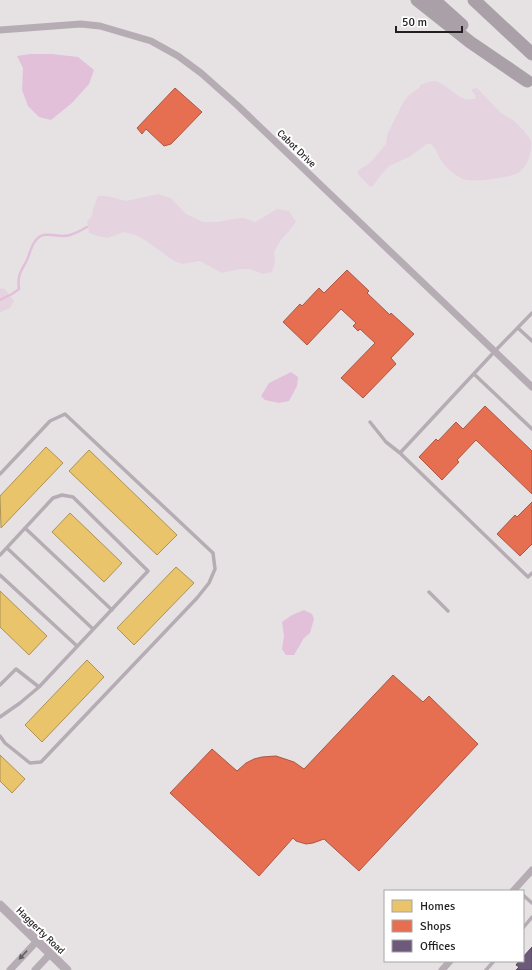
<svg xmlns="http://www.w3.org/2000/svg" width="532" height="970" font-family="Signika,sans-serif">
<rect width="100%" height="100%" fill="#e6e2e4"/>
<path fill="#e6d3e0" d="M435,81c14,3 25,24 41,17l-1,-3 -3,-4v-2l5,-1 2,2c7,7 14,15 21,22 3,3 7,4 11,7 5,3 18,16 20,22 1,12 -3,26 -13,32 -10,5 -44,10 -55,6 -7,-3 -17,-11 -21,-17 -5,-8 -4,-11 -11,-18h-4l-18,13 -20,9 -9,10 -7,10 -3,1 -12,-13 -1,-3 13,-8 16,-19 1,-9 17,-34 5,-6 11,-8v-2l9,-3z
M158,194l13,4 15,16 17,8h15l14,-3 12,-1 11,4 22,-13 12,2 7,11 -7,9 -8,9 -7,12 1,10 -3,10 -9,2 -13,-5h-11l-17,4 -22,-12 -18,3 -8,-3 -29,-21 -10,-5 -11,-3 -16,6 -11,-2 -8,-3 -2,-12 5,-5 1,-7 5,-13h9l19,5z
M0,288l5,1 9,12 -4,7 -9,4h-1z"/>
<path fill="#e2c0d9" d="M30,54h22l26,3 16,13 -5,14 -17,19 -21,17 -12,-3 -11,-11 -6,-16 1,-22 -6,-12z
M291,372l7,5 -1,9 -8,15 -10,2 -14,-3 -4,-4 8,-13z
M304,610l8,4 2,5 -4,14 -6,5 -10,17h-8l-4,-6 2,-13 -2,-14 10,-7z"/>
<path fill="#e9c46a" stroke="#ad9254" d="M46,447l17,16 -62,65 -1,-32z
M89,450l88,85 -20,20 -88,-84z
M70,513l52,50 -18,19 -52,-50z
M176,567l18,16 -60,62 -17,-17z
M0,591l47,45 -18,19 -29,-28z
M87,660l17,17 -62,65 -17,-17z
M0,755l25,24 -13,14 -12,-12z"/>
<path fill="#e76f51" stroke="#ac5743" d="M175,88l27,24 -31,32 -7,2 -18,-17 -4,5 -5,-6z
M347,270l22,21 -2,2 23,22 1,-2 23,21 -23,24 5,6 -33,34 -22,-20 34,-35 -15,-14 -2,2 -5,-5 3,-3 -15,-14 -34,36 -24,-23 17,-18 2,2 17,-18 5,5z
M485,406l47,45v43l-56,-54 -19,20 2,2 -17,18 -23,-23 17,-18 2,2 18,-19 7,7z
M532,502v42l-12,12 -23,-22 18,-19 2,2z
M393,675l30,27 6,-6 49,48 -119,127 -35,-32 -11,4 -7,1 -10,-3 -3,-3 -34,38 -89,-83 42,-44 25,22 9,-8 8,-4 8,-2 14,-1 18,6 10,7z"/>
<path fill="#6d597a" stroke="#56485f" d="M532,947v23h-16l3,-3 -3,-2 3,-4h4v-4z"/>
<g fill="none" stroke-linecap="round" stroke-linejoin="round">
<path stroke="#e2c0d9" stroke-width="2.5" d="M0,300l12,-6 7,-5c-2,-13 2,-18 8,-29 3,-7 4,-14 9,-20 9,-11 22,-1 34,-5 6,-2 12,-5 17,-8"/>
<path stroke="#b5adb3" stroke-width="3.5" d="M532,313l-37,38 -95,102 128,124 4,-4
M518,328l14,13
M474,374l58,55
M370,422l16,20 14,11
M0,474l50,-53 15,-7 148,139 2,16 -6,14 -12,15 -156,164 -11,1 -25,-20 -5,-7
M25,528l87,82
M7,548l86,81
M0,555l53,-57 9,-3 11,2 75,74 -109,116 -19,16 -20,14
M0,575l77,71
M429,592l19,19
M0,685l16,-16 23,18
M523,895l9,8
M523,928l9,-11
M486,970l8,-9"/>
<path stroke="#b5adb3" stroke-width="7" d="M0,30l81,-6 19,2 51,15 27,15 23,17 36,32 295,282
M513,891l19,-21
M10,970l27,-29
M35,970l15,-16
M442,970l8,-9"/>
<path stroke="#b5adb3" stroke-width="9" d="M0,905l67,65"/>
<path stroke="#a9a1a7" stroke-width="13" d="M417,0l53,42 57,39
M434,0l28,25
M474,0l58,54"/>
</g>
<defs><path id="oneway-solid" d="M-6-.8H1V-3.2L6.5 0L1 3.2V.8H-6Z"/></defs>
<use fill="#645f63" href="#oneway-solid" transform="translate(23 955) rotate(133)"/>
<g text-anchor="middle" stroke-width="4" stroke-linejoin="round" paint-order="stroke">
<g font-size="10" fill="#221f21" stroke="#fff">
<text transform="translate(297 148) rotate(44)" y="4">Cabot Drive</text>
<text transform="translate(41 930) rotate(44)" y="4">Haggerty Road</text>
</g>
</g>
<rect x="384" y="890" width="140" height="72" fill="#ffffff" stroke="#a7a5a6"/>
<rect x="392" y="900" width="20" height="12" fill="#e9c46a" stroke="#a7a5a6"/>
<text x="420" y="910" font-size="12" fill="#221f21">Homes</text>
<rect x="392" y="920" width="20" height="12" fill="#e76f51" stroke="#a7a5a6"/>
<text x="420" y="930" font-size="12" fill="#221f21">Shops</text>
<rect x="392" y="940" width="20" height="12" fill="#6d597a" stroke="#a7a5a6"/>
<text x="420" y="950" font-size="12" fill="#221f21">Offices</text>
<path d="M396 26v6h66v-6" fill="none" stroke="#221f21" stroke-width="2"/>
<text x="402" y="26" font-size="12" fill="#221f21" stroke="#ffffff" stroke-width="3" paint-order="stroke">50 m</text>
</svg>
